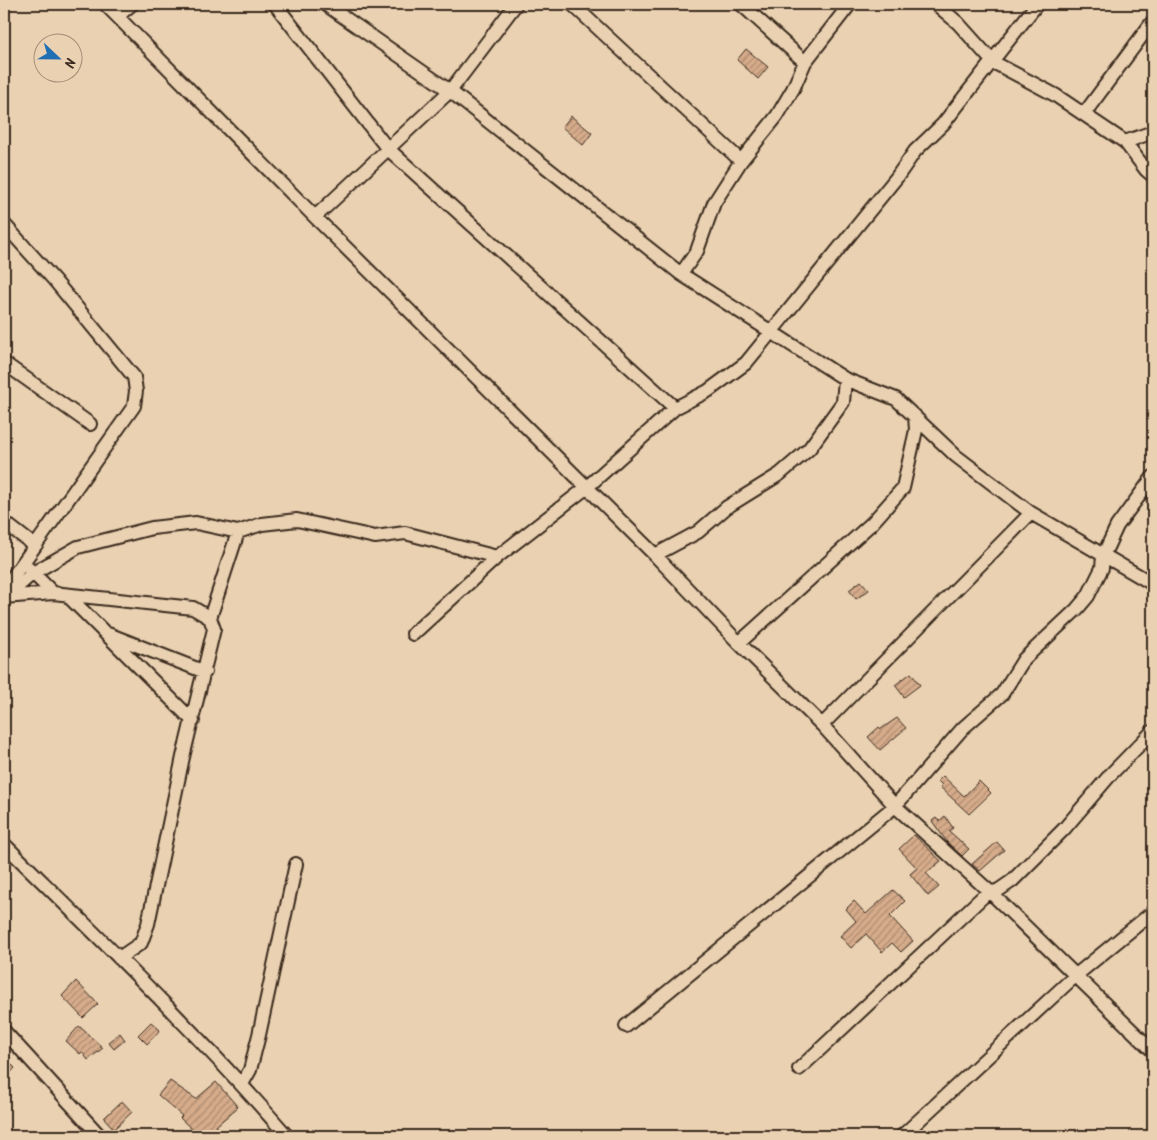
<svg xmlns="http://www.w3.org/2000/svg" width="1157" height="1140" font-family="Kalam,sans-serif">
<defs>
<pattern id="building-hatch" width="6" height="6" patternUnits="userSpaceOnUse" patternTransform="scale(1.25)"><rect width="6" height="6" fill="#d6ac8b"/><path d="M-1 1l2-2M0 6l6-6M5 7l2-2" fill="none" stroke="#af8c71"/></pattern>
</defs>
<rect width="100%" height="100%" fill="#e9d1b2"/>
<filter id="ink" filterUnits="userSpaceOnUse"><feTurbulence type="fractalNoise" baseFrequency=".02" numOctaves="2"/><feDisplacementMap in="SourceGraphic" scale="10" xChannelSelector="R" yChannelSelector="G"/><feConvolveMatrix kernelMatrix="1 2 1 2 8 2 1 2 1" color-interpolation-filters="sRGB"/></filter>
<g filter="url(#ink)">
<path fill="url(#building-hatch)" stroke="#3b2a1e" d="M746,49l22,18 -10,12 -21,-19z
M571,116l21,17 -9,12 -21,-18z
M861,581l8,9 -13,9 -7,-9z
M911,673l9,12 -16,12 -9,-12z
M897,718l9,10 -26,22 -12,-13 11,-10 2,2z
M943,776l21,20 15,-15 12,12 -22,21 -29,-27 2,-2 -4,-4z
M945,816l8,12 -4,3 20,18 -7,7 -15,-14 -15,-21 4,-3 3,3z
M914,835l27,26 -15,12 13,14 -11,9 -18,-22 7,-6 -18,-19z
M997,842l7,8 -24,21 -8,-7z
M893,890l12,11 -15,15 23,25 -12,11 -9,-9 -10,9 -16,-18 -15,14 -11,-12 16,-15 -10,-12 8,-8 12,13z
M76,981l22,23 -15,14 -21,-22z
M151,1022l9,8 -13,14 -9,-9z
M79,1026l24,22 -15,12 -6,-8 -2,2 -14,-13z
M120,1033l5,7 -11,9 -6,-7z
M4,1057l11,11 -11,12z
M170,1081l26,18 20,-17 22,25 -22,19 3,2 -7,8h-13l-19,-18 2,-2 -24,-21z
M122,1101l10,11 -18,17 -10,-11z"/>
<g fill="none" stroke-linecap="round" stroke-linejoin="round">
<defs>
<path id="minor" d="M105,4l210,213 340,338 84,88 83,82 73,81 94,85 164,160
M275,4l112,144 288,260
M325,4l125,87 66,-87
M572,4l169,157
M741,4l64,58
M936,4l22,19 35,39 62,33 70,47 28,-10
M118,16l14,-12
M1084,114l69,-93
M1125,142l21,28 7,6
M315,217l135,-126 231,183 164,105 51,20 60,57 75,57 122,71
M4,224l51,57 79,96 2,14 -2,15 -99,140
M681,274l16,-23 17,-48 27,-42 36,-45 16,-27 12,-27 45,-58
M4,363l86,61
M4,522l31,24 -31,43
M655,555l43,-23 29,-25 53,-33 29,-25 34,-47 2,-23
M28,568l25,25
M67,595l126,126
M7,596l26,-23 45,-26 74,-19 44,-5 42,9 24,-8 35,-4 78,17 30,-4 92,24
M4,597l49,-4 140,15 17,10 4,11 -31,128 -35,167 -7,19 -22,15
M210,618l28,-86
M108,634l97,38
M413,634l84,-77 89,-69 89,-80 33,-17 38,-28 151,-186 18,-26 28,-27 94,-120
M739,643l133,-120 31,-35 13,-58 -1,-14
M822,725l209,-212
M4,844c96,95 194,189 283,292
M626,1026l269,-220 68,-78 39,-34 22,-35 53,-50 11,-13 14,-28 1,-12 14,-30 36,-49
M4,1031l96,105
M799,1069l190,-178 7,1 16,-11 52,-52 47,-55 42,-43
M242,1084l8,-14 9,-35 37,-171
M902,1136l173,-160 78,-64"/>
</defs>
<use href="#minor" stroke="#3b2a1e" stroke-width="16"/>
<use href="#minor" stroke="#e9d1b2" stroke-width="12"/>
</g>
</g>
<rect width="1157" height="1140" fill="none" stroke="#e9d1b2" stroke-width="20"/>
<rect x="10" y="10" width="1137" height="1120" fill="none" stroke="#3b2a1e" stroke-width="2" filter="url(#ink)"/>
<g transform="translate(58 58) rotate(112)"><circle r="24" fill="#e9d1b2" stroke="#a38e77"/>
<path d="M0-4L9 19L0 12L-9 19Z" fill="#1f6fb2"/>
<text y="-8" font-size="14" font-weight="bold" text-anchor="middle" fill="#3b2a1e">N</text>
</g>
</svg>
